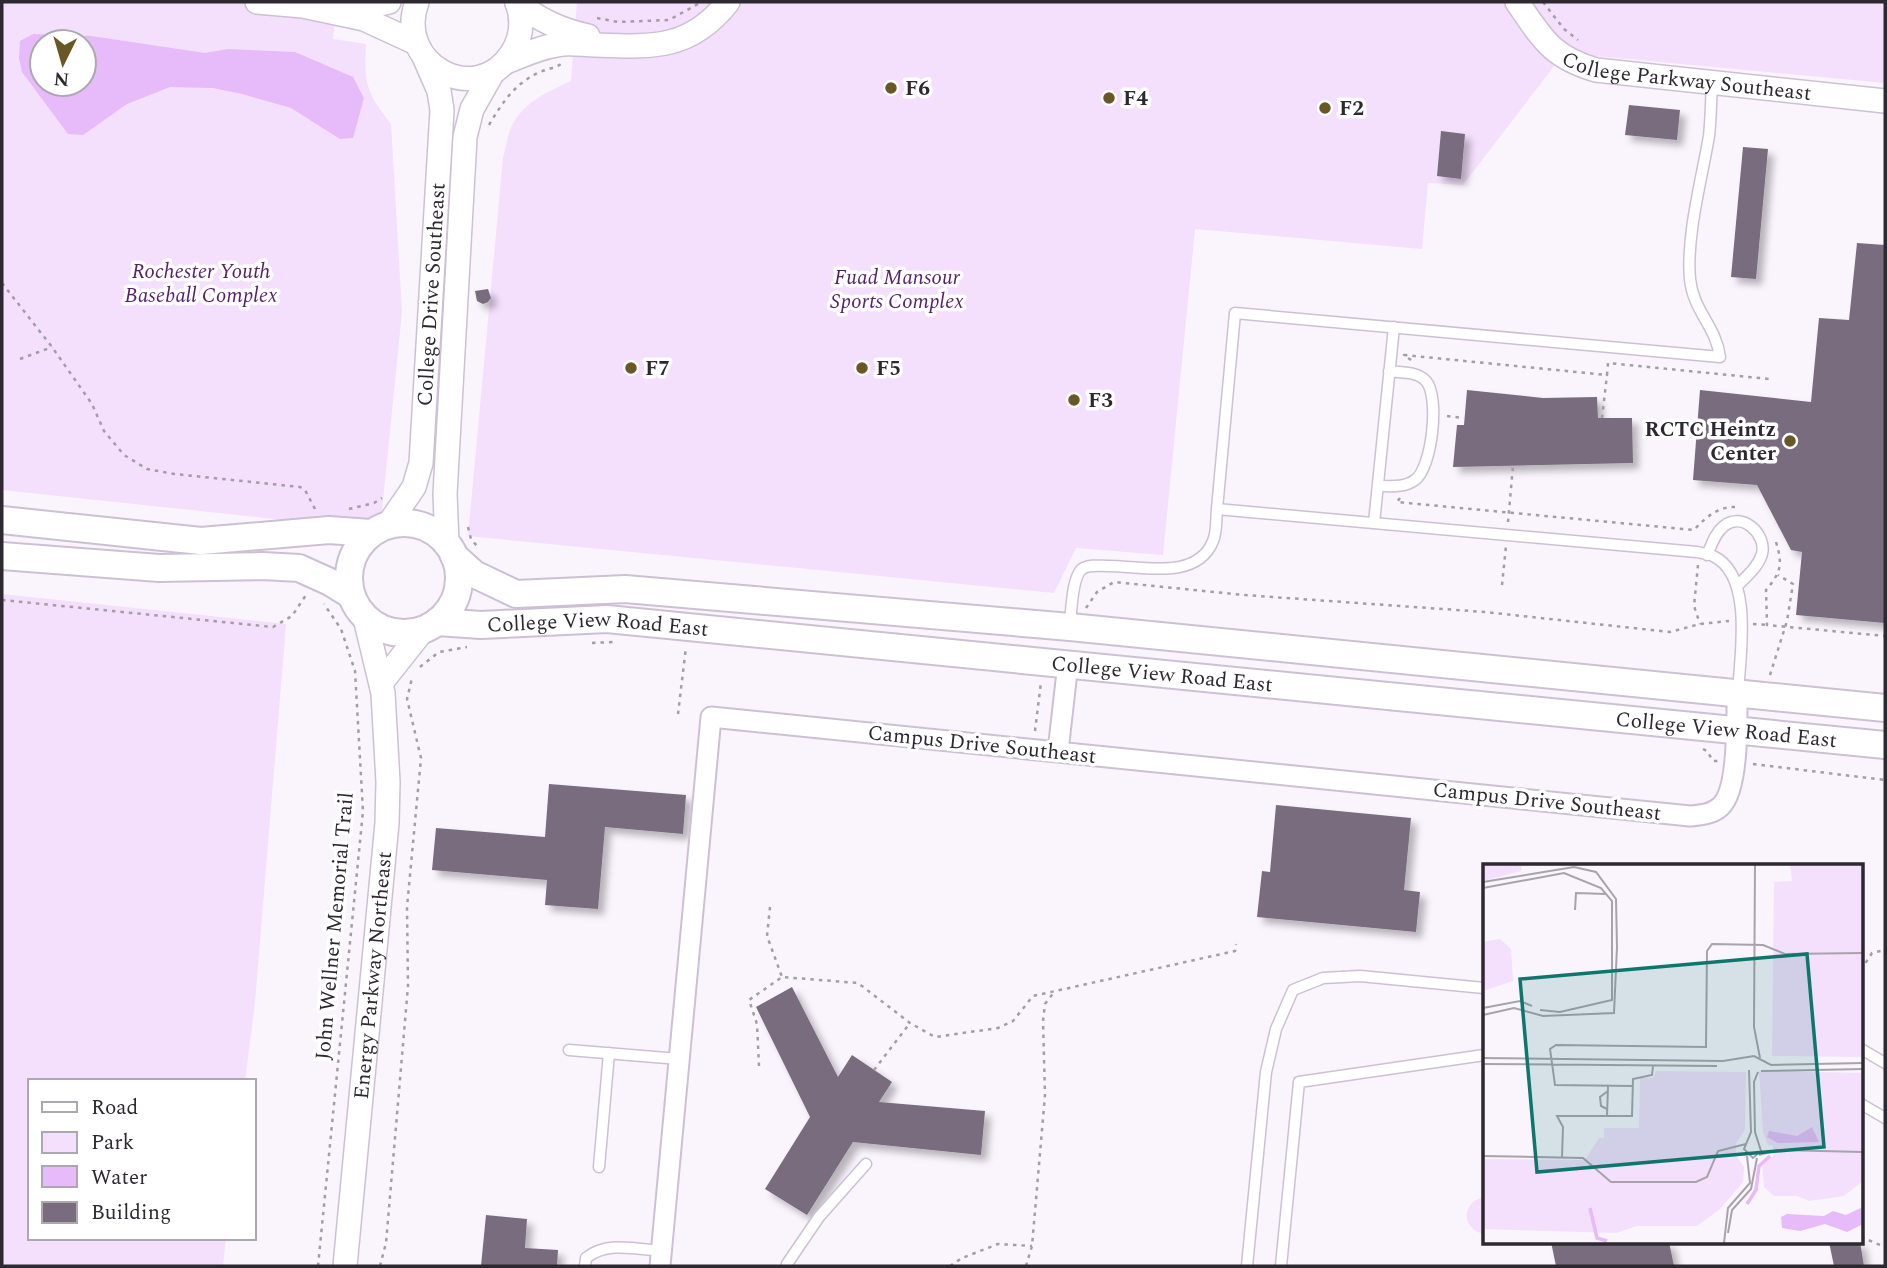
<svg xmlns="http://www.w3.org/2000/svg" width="1887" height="1268" font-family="Spectral,serif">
<defs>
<filter id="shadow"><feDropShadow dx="6" dy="6" stdDeviation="3.5" flood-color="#0004"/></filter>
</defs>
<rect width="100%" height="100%" fill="#faf4fd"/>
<path fill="#f4dffd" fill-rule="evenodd" d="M2,2h335l-4,37 33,5c-2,40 0,48 25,80l11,188 -22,218 -378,-40zM42,42h42v42h-42z
M577,2h1308v81l-321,-30 -101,132 -35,-2 -6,66 -227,-20 -32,326 -87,-7 -22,45 -586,-57 35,-378c3,-9 4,-20 7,-28 10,-26 37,-38 61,-49z
M2,594l284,30 -31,378 -10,79h-215v157h196l-3,28h-221z
M1484,1197v37c-23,-5 -23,-32 0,-37z"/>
<path fill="#e7baf9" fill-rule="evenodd" d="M33,34l58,2 114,17 23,-4 67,3 58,25 11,21 -11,40 -13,1 -49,-31 -49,-14 -29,-6 -43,-1 -43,17 -44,31 -15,-1 -46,-62 -3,-14 1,-17zM42,42h42v42h-42z"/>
<path fill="#796c7e" filter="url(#shadow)" d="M1629,105l51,5 -3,30 -52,-5z
M1441,131l24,3 -4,45 -24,-3z
M1743,147l25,2 -12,130 -25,-2z
M1857,243l28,2v378l-89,-8 6,-63 -11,-2 -34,-65 -64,-5 7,-90 111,12 8,-84 30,2z
M488,289l3,9 -3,4 -5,2 -6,-3 -2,-10z
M1467,390l76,8 54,-1 1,21h34l1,45 -180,4 4,-42h7z
M549,784l137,11 -3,39 -78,-7 -7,82 -53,-4 2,-25 -115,-10 4,-42 109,9z
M1276,805l135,13 -7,72 16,2 -4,40 -159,-15 5,-46 8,1z
M792,987l46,90 14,-22 40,27 -13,20 106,9 -4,44 -128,-13 -46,73 -42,-26 45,-72 -54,-110z
M486,1215l41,4 -2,29 33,2 -1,16h-76z
M1551,1242h118l5,24h-118z
M1829,1242h31l4,24h-30z"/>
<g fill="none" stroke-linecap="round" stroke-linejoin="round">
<defs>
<path id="service" d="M1378,486c12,0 26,2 37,-6 17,-12 25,-83 11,-99 -9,-10 -25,-8 -37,-10
M1217,509l480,43c5,1 12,2 16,4 41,19 27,100 25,136
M1374,523l20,-196
M1707,555c5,-11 8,-22 17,-29 18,-15 43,8 38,28 -4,13 -15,22 -24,31
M1070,627c1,-14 2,-50 12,-58 7,-5 19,-3 27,-3 32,0 88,15 104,-25 4,-9 3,-22 4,-32l18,-196 485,44c-4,-31 -27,-46 -30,-78 -4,-43 12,-101 19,-143 2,-18 2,-36 3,-54
M1861,1049l24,14
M569,1050l110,9
M1861,1104l24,14
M599,1167l10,-114
M787,1264l32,-47 47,-53
M585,1266l1,-8c21,-17 49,-9 75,-7
M1247,1266l19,-194 10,-43 17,-39 30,-12 37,-2 124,12
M1281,1266l18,-184 185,-27"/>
<path id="minor" d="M1058,751l10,-88
M660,1266l51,-549 979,99c11,-1 23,-2 31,-10 18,-17 16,-88 16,-113"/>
<g id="tertiary">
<path d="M257,2l46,4 61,13 52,24"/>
<path d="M417,2c-23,62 59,107 95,51 10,-16 11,-34 5,-51"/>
<path id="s1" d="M1517,2c25,36 34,55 79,68l289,31"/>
<path d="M517,3c23,17 43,27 71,33"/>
<path d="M340,6l35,-1 14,-3"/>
<path d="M506,62c18,-7 37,-16 57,-18 11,-1 22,1 33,1 56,2 94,5 132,-43"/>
<path id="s2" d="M388,525l26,-38 7,-24 21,-353 -3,-19 -14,-32"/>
<path d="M447,543l-2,-49 20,-357 7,-28 21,-37"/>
<path d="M381,683l42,-53"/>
<path id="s3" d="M345,1266l42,-443 1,-41 -5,-89 -18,-75"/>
</g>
<g id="secondary">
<path d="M2,520l199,21 128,-11 41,3"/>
<circle cx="404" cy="578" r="55"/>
<path d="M2,556l157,12 104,-2 36,2 31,14 21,13"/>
<path d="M454,556l20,18 42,20 109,-5 445,38 815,81"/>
<path id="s4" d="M437,622l44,3 126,-6 1278,126"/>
</g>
</defs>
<use href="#service" stroke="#cec0d4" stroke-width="13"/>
<use href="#minor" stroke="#cec0d4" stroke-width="23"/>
<use href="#tertiary" stroke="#cec0d4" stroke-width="26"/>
<use href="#secondary" stroke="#cec0d4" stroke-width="30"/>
<path stroke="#a39da6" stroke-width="2.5" stroke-dasharray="3.5 5" stroke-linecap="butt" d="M1543,2l21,27 14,11
M597,18l21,4 51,-2 29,-16
M489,125c13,-22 26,-42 51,-53 7,-3 15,-4 21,-8
M2,283l50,64 40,57 12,27 20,24 23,14 27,5 126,13 5,3 10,19
M20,359l32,-12
M1411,360l-7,-5 203,20 1,-12 161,16
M1447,416l17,2
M1602,418l5,-43
M1400,498l-3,4 297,28c12,-13 24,-24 43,-23
M349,509l25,-6 8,-5
M1508,522l5,-56
M468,527l3,12 6,7
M1776,542c7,23 5,30 -10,48l1,35 118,11
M1698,565l-4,41 6,18
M1502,585l4,-39
M2,600l271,27 19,-11 14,-21
M1086,608l11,-16 17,-10 130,13 241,17 185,20 30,-8 29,-3
M1753,624l14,1
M592,643l22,-1
M420,667l19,-15 28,-5
M1770,675l17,-54 6,-37 -15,-9
M678,714l8,-67
M1035,731l6,-49
M1703,749l4,2 6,10h6
M1753,764l132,16
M770,907l-3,29 15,41
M1861,970l11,-17 13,-3
M759,1066l-2,-42 -8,-24 33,-23 76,6 52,40 25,14 63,-9 15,-7 20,-25 202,-45 1,-7
M874,1070l36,-47
M1861,1237l24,10
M318,1266l45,-455 -8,-140 -14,-42 -17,-25
M380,1266l6,-23 22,-257 -1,-79 14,-149 -14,-59 5,-21
M950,1266l12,-8 36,-14 34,2
M1026,1266l6,-20 13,-151 -2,-74 2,-17 10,-13"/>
<use href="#service" stroke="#fff" stroke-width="10"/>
<use href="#minor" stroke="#fff" stroke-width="19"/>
<use href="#tertiary" stroke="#fff" stroke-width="23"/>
<use href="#secondary" stroke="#fff" stroke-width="26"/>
</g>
<g fill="#695826" stroke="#fff" stroke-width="2.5">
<circle cx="891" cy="88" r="7"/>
<circle cx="1109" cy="98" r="7"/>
<circle cx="1325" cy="108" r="7"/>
<circle cx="631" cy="368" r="7"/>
<circle cx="862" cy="368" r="7"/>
<circle cx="1074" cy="400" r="7"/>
<circle cx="1790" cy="441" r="7"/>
</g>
<g text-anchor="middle" stroke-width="7" stroke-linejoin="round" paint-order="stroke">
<g font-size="21" fill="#2e2931" stroke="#fff">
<text dy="7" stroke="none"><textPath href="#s1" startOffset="198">College Parkway Southeast</textPath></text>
<text dy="7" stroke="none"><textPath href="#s2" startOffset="240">College Drive Southeast</textPath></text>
<text dy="7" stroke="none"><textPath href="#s4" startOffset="161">College View Road East</textPath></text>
<text dy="7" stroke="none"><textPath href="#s4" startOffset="728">College View Road East</textPath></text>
<text dy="7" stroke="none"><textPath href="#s4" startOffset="1295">College View Road East</textPath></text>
<text transform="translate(982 744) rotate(6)" y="7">Campus Drive Southeast</text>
<text transform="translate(1547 801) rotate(6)" y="7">Campus Drive Southeast</text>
<text transform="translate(334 926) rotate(-85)" y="7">John Wellner Memorial Trail</text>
<text dy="7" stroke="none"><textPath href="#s3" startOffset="292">Energy Parkway Northeast</textPath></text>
</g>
<g font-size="21" font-weight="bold" fill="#2e2931" stroke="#fff" text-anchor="start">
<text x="905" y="95">F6</text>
<text x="1123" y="105">F4</text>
<text x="1339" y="115">F2</text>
<text x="645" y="375">F7</text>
<text x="876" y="375">F5</text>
<text x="1088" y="407">F3</text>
<text x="1776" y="436" text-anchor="end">RCTC Heintz<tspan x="1776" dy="24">Center</tspan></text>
</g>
<g font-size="21" font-style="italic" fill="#57226b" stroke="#fff">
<text x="201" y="278">Rochester Youth<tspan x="201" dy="24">Baseball Complex</tspan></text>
<text x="897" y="284">Fuad Mansour<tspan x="897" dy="24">Sports Complex</tspan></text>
</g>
</g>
<g transform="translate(1483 864)">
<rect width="380" height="380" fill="#faf4fd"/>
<path d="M0,0h70l3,2h-34l-1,5 -38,10zM307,0h73v193l-91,-1 2,-174 18,-1zM17,75l11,10 2,32 -30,10v-49zM173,207l90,1 -1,58 -9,13v12l8,12 -1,15 -24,28 -22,16h-60l-21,7 -133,-4v-70l102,1 14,-22h5v-10h35l1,-50h13zM276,207l104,2v108l-19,15 -35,5 -12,-5h-23l-10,-9 -2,-22 11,-9v-10l-5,-1 -5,-12z" fill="#f4dffd"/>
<path d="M329,263l7,15 -41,1 -11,-6 2,-6 28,5zM380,343v17l-16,8 -22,-8 -25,7 -18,-3 -1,-11 6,-3 37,2 9,-5 13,4z" fill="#e7baf9"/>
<path fill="none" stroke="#e7baf9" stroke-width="3.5" d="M264,340l9,-14 3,-24 11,-10M107,344l7,30 10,3"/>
<path fill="none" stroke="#a8a3ab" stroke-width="2" d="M272,0l-1,163 6,31M0,18l91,-15 22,5 20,27 1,48 -3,66 -71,3 -29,-8 -31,7M0,24l81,-15 37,15 11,13v99l-52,12 -20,-2M92,46l1,-17 30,1M0,144l37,-7 12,5M0,194l240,3 31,-5 17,9 92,-2M0,200l234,2M266,206l2,62 -7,17 9,9 8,-7 -6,-19 -1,-50 4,-10M278,207l102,-2M149,222l-77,-1 -5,-36 6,-4 150,2 1,-96 5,-7 51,1 22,9 78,-1M124,245l-6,-3 -1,-9 8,-6M124,252l1,-30M276,291l19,-5 85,2M0,292l100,2 28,24h85l11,-5 11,-26 28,-7M79,293l1,-30 -6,-11h75l1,-37 19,-4 1,-9M245,369l4,-23 19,-21 6,-31M241,379l4,-35 22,-25 -3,-27"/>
<path fill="#0f766e" fill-opacity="0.15" stroke="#0f766e" stroke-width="3.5" d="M324,90l17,193 -287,25 -17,-193z"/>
<rect width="380" height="380" fill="none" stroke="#2e2931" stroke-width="3.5"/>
</g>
<rect width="1887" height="1268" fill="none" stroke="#2e2931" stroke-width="7"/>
<rect x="28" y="1079" width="228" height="161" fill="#ffffff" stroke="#aba9ad" stroke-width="2"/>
<rect x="42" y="1102" width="35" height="10" fill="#ffffff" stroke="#aba9ad" stroke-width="2"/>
<text x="91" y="1114" font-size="21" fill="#2e2931">Road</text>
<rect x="42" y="1132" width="35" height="21" fill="#f4dffd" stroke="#aba9ad" stroke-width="2"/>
<text x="91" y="1149" font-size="21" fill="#2e2931">Park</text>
<rect x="42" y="1166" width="35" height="21" fill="#e7baf9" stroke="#aba9ad" stroke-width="2"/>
<text x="91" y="1184" font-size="21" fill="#2e2931">Water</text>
<rect x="42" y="1202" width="35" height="21" fill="#796c7e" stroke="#aba9ad" stroke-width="2"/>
<text x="91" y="1219" font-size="21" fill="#2e2931">Building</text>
<g transform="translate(63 63) rotate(185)"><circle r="33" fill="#ffffff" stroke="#aba9ad" stroke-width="2"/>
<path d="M0-5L12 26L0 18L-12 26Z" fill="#695826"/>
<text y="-10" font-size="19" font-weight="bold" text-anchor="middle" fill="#2e2931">N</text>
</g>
</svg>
